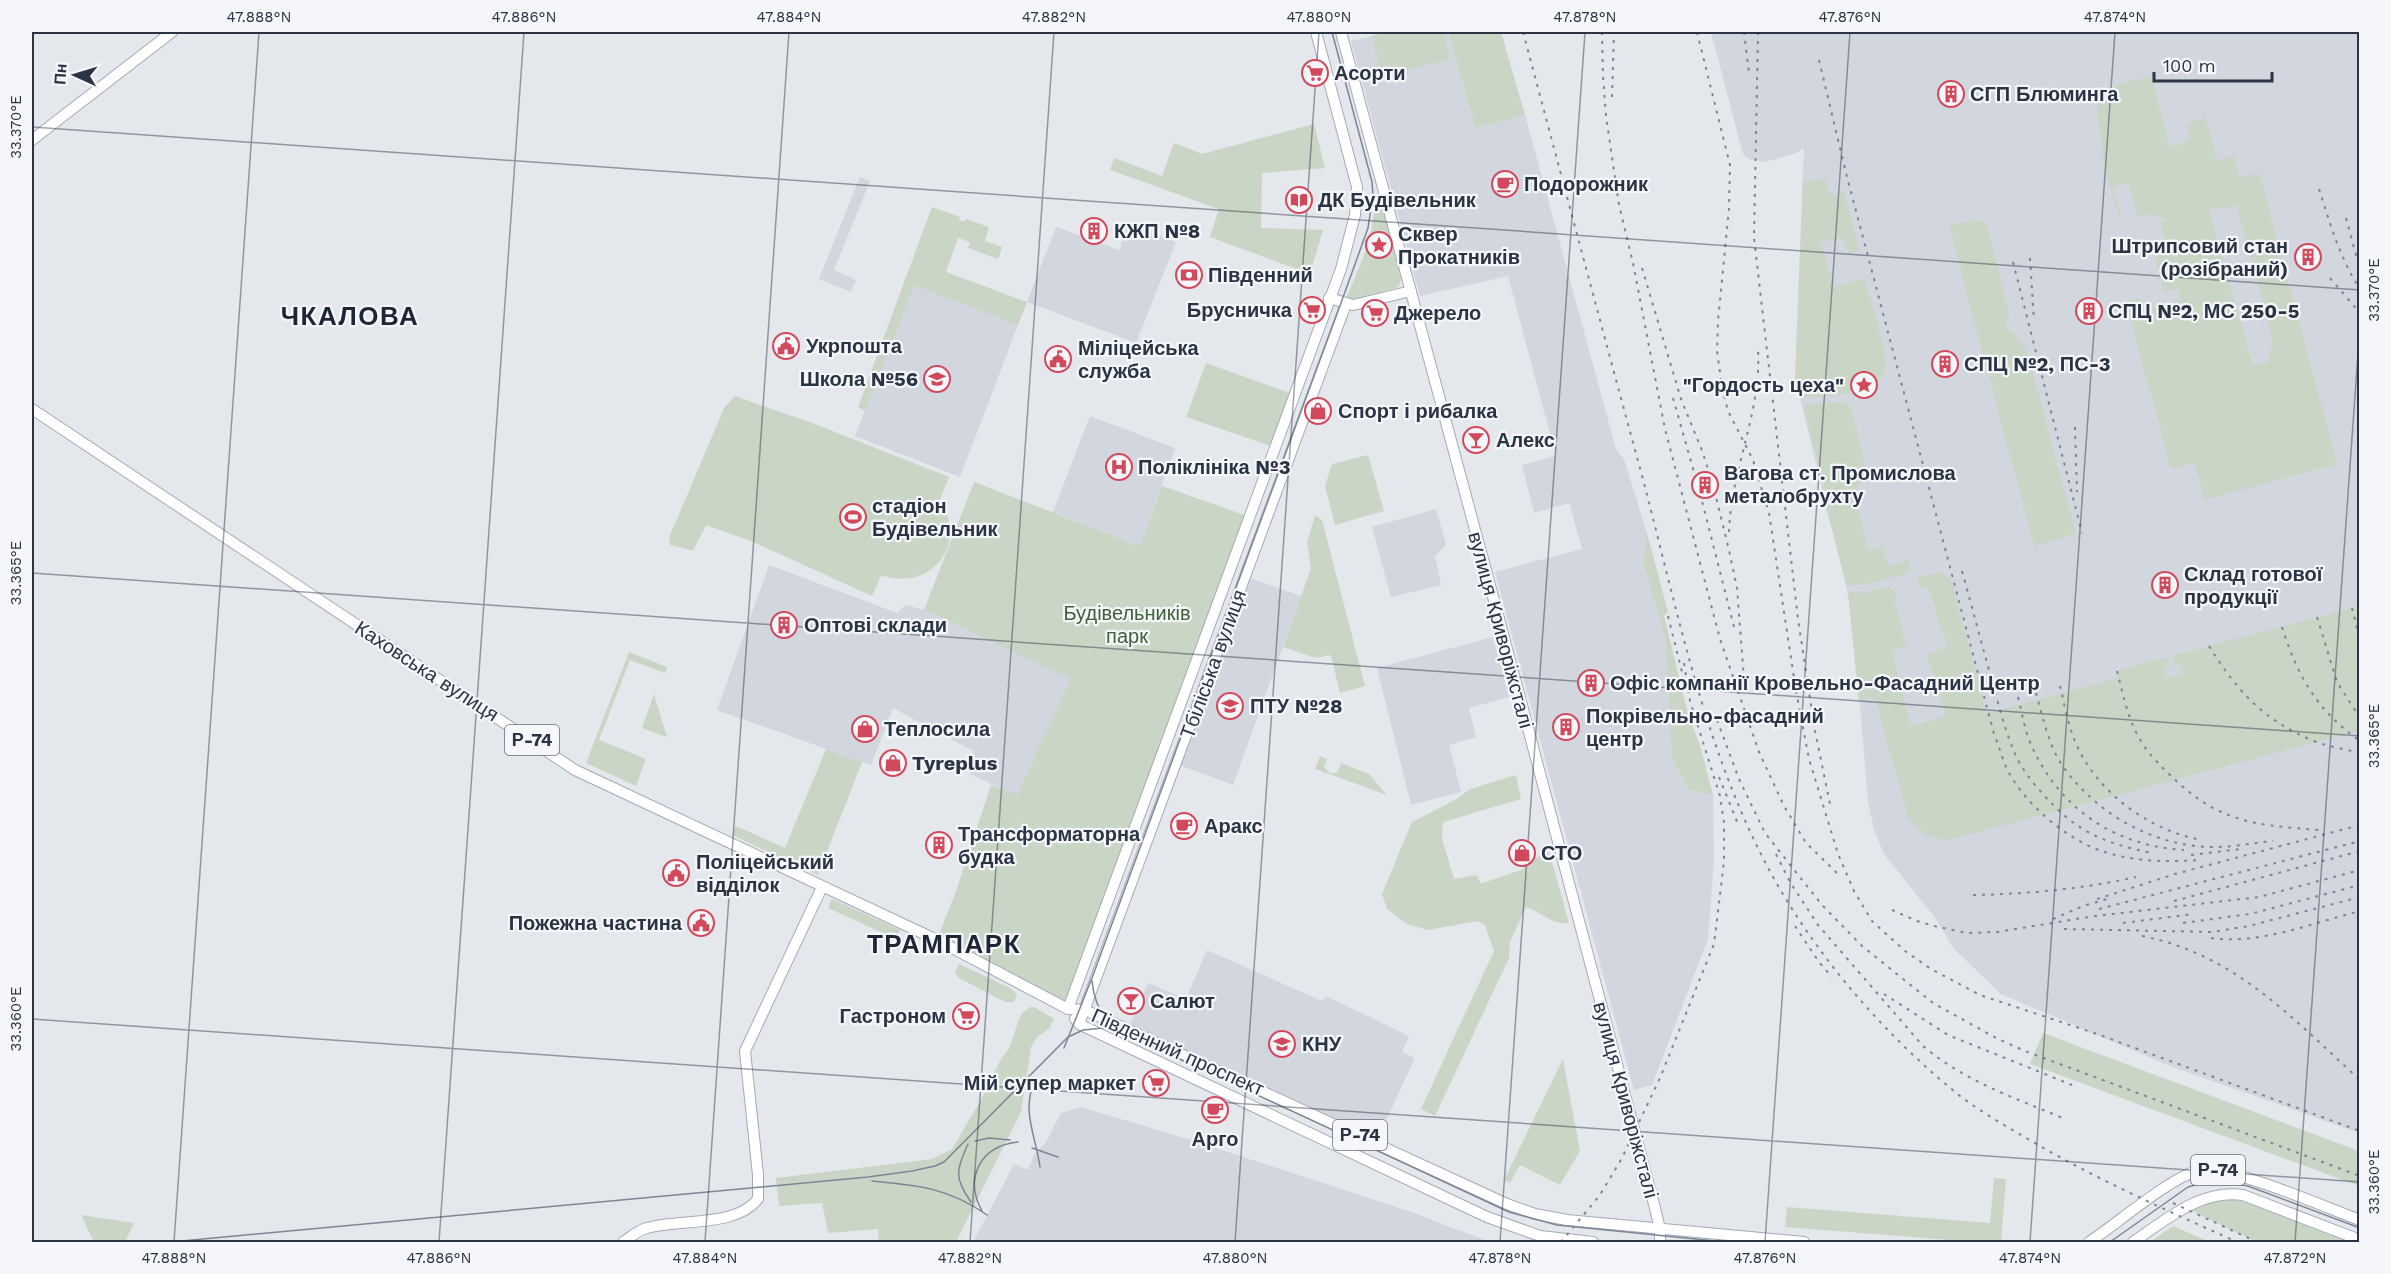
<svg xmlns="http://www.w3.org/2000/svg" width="2391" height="1274" font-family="'Work Sans',sans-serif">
<rect width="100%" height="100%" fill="#e4e7ec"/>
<path fill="#d2d6de" d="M1388,32h60l27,96 50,-13 91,334 8,10 23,74 -4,31 22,73 7,122 17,31 24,5 1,63 -6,81 -56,146 -18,5 -139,-518 87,-23 -13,-46 -35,10 -12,-48 34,-9 -48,-180 -88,20 -69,-255z
M1711,32h648v1101l-189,-67 -169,-72 -47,-45 -18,-30 -52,-65 -10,-24 -6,-28 -15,-184 -8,-37 -50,-203 9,-230 -8,5 -31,9 -16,-3 -6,-5z
M860,177l10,4 -36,89 22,10 -5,12 -32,-13z
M1128,224l48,18 -40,101 -109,-41 29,-75 63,23z
M914,284l104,41 -58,152 -105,-41z
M1090,416l85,32 -35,98 -87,-34z
M1436,509l10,36 -11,11 6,29 -50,12 -19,-70z
M769,565l128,48 9,-8 18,5 148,69 -55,117 -47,-22 -1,-13 4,-10 -80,-43 -22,57 -154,-55z
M1245,576l56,20 -68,189 -56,-21z
M1493,637l16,60 -40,11 7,29 -27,8 12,47 -50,13 -34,-137z
M1207,950l115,51 4,-5 83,40 -7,16 13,6 -39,84 -248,-112 20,-47 38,16z
M1081,1107l110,33 220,72 79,30h-517l41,-78 14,6 6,-15 12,-13 15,-29z"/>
<path fill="#c9d6c5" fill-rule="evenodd" d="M1388,32h54l8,27 -68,18 -10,-41z
M1448,32h53l24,83 -50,13z
M2151,76l19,71 20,-7 -4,-16 20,-6 11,42 17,-4 6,22 19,-5 78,291 -133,36 -10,-38 -23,7 -45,-167 13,-4 16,9 26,-7 -3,-12 -14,4 -11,-43 13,-4 -6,-22 6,-2c-10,-7 -16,-7 -28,-5l-10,-34 -15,5 9,29 -3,1 -14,-46 -10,-80zM2211,205l7,4 19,-4 36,138 1,4 -5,6 1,8 -17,4 -44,-155z
M1314,124l11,44 -63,5 -1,55 62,2 -13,44 -100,-37 9,-28 -109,-39 4,-12 48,18 12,-33 28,11z
M1826,179l3,16 15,-3 15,59 -11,3 -5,-17 -22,6 13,44 30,-9c6,20 26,78 20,95 -6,21 -67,25 -85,24l-4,-19 8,-197z
M932,207l28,10 -1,3 5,2 2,-3 23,8 -4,14 17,6 -4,12 -30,-11 2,-6 -12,-4 -12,34 81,30 -9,23 -104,-40 -49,126 -7,-4z
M1377,208l7,3 18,68 -4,8 -46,13 -5,-2v-2c12,-28 25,-55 27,-86z
M1973,220l13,3 23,93 -5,15 7,-1 16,21 49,183 -42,12 -85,-320z
M1206,363l89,32 -19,53 -90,-31z
M735,396l80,28 134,53 -9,23c29,44 -9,93 -59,75l-9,21 -121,-55 -45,-16 -13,26 -23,-6 -1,-7 55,-130z
M1835,402l12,2 4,3 17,70 -14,13 -28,3 -23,-88z
M1368,455l16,56 -49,14 -10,-39 7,-22z
M974,482l166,64 22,-60 88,31 -182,492 -131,-69 19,-49 35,-106 26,10 54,-116 -147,-69z
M1844,496c17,2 20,40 24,55l14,-4 6,19 20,-6 3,12 -42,12 -22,2 -23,-86z
M1315,515l7,5 43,166 -25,7 -9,-38 -16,3 -32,-11 28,-79 -4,-26z
M1647,533l21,79 -4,4 25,101 11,28 13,50 -24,-5 -17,-31 -7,-122 -22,-73z
M1941,572l10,7 36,134 131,-35 -1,-7 50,-14 3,11 -6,2 2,8 16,-4 -2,-9 -5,1 -3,-10 187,-50v125l-407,108c-21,4 -31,-7 -44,-22l-32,-116 -7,-4 -10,6 -11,-111c5,0 10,1 16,1 12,-1 25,-12 33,2l-3,3 12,48 -14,4 19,76 35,-10 -19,-62 20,-7 -19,-61 -9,2 -2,-10z
M629,652l38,15 -2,6 -35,-13 -31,80 47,19 -10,27 -50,-23z
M654,694l13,43 -25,-9z
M826,749l36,13 -44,113 -86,-40 4,-9 49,22z
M1320,756l7,3 -3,7 4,6 4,2 6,-3 3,-8 28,11 18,21 -72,-26z
M1516,775l5,24 -78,23 -1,17 12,40 23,-4 3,8h3l41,-14 -1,-6 26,-11 20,71c-18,2 -27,-11 -43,-16l-16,35 -1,16 -74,158 -14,-7 73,-158 -9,-26 -7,-4 -50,9 -21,-6 -20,-15 -5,-15 30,-72 43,-22 15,-11z
M832,899l68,31 -4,9 -68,-31z
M959,964l51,24 7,6 -3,8h-9l-46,-24 -4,-6z
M1030,1007l6,1 18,11 -5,10 -12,8 -6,10 -10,65 -65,130h-77l-1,-13 -50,4 -6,-30 -43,3 -3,-28 156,-19 20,-10 30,-51 19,-39 8,-10 12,-35z
M2043,1033l316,118v35l-329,-122z
M1563,1059l17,92 -20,34 -40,-20 -10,18 -6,-3z
M1994,1178l12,1 -5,63h-25l-191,-15 2,-20 203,16z
M2229,1193l130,49h-102l-73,-35z
M81,1215l53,8 -9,19h-31z
M2173,1226l37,16h-60z"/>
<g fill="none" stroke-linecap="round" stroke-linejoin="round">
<defs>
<path id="major" d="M1341,32l161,598 153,578 5,21v13
M32,140l140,-108
M1329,298l24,7 58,-14
M32,409l543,361 362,170 131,69 17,1 422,194 28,10 32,6 237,22
M1068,1009l273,-740 14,-54 2,-28 -41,-155
M1075,1019l6,6 406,192 53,19 53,6
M1079,1024l267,-720
M623,1242c8,-5 15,-12 24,-14 34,-10 88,0 111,-29v-24l-13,-124 77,-164
M2089,1242c28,-18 79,-63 108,-71 29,-8 130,37 163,49
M2133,1242c33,-22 67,-53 110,-47l117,45"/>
</defs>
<use href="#major" stroke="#a3abb8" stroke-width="12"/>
<use href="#major" stroke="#fff" stroke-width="10"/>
<path stroke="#7d8696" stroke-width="1.5" d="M1092,981c2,20 10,39 28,50l389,181 48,13 168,17
M1064,1048l28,-70 249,-675 27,-75 5,-33 -1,-13 -40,-150
M1036,1079c-16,30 0,57 4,88
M975,1141l14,-3 21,2
M968,1144c-12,26 -14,34 3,58
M1032,1148l26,9
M872,1181c45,4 77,7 115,34
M982,1211c-18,-33 -2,-65 36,-69
M171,1242l697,-65 44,-6 23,-5 9,-4 124,-125 15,-7 31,-3
M2110,1242l78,-55 25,-7 35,6 112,42"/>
<path stroke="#7d8696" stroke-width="2" stroke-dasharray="3 6" stroke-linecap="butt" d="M1523,32c39,146 78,293 118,440 33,124 58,253 114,370 46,97 122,187 205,254 20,15 42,28 63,40 68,41 141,73 214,106
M1602,32l1,44 3,40 13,89 14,58 32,166 55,210 39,113 25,54 22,37 32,31
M1697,32l33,133 -1,43 -11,113 -1,30 5,36 6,24 25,49 16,53 27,178 13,68 29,95 16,37 18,30 33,30 26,18 49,26 117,39 263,97
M1744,32l5,41
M1758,32l-4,206 44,381 17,112 15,73
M1819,60l27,113 148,561c5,12 8,24 13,35 18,36 62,73 101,84 30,9 61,9 92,7
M1612,97l2,-65
M2319,189c11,34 21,70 41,100
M2346,218l14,52
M2030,258l4,63
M2013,262l69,271
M1642,268l39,131 22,54 10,32 16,65 8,38 8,104
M2330,278l30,35
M1673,398l28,99 33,130
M2075,427l2,65
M1729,532c2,-63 33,-121 29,-183
M1962,571c10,36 19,71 29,106 7,26 14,54 25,79 6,13 16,26 26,37 33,38 61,50 110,60
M2352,608l8,32
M1668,616l14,56
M2317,617l20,65 23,36
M2282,627c15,48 35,84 78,114
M2209,646c28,45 55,75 105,95 15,6 31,8 46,12
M2117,671c5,19 9,39 17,57 8,18 21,33 36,47 49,48 84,50 150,55
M2060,686c4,16 7,34 13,50 18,51 71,92 124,103
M2036,693c7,24 12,51 26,72 34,49 92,82 152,82 19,0 39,-4 59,-6
M2018,697c4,15 6,31 12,45 28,66 84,104 154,108
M1717,720l22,59 26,54 57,72 40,41 71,57 63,35 29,13 335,125
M1719,777l19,47
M1776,854l14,28 28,43 105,121c41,35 92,52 142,73
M2191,855l50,-6
M1973,895c54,-1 110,-6 163,-18
M2097,899l78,-25 185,-49
M2174,901l186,-50
M2099,909l261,-68
M1892,910l25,11 21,6 29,6 30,-1 98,-16 164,-19 101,-27
M2053,919l30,-13 24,-7
M2123,923l71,-9
M2183,923l67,-9 110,-29
M1795,926l24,36 13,15
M2064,929l148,3 37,-6 111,-29
M2142,936c93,18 151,83 218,144
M2211,938c49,7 101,-15 149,-27
M1884,994l64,41 124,50
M2173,1203l84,39
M1561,1242l39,-47 22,-37 38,-80 54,-134 10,-82v-39l-4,-27 -30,-95 -6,-38"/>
</g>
<path fill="none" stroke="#2b3445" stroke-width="1.5" stroke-opacity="0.45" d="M32,127l2328,163M32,573l2328,163M32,1019l2328,163M174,1242l85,-1210M439,1242l85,-1210M705,1242l84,-1210M970,1242l84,-1210M1235,1242l84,-1210M1500,1242l85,-1210M1765,1242l85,-1210M2030,1242l85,-1210M2295,1242l65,-917"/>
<defs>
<symbol id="supermarket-ring" viewBox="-11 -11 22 22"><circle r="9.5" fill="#f4f6f9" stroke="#d1495b" stroke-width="1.5"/><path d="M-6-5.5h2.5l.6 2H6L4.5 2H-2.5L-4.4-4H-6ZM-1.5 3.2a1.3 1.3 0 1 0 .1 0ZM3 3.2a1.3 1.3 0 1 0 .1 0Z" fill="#d1495b"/></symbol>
<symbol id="building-ring" viewBox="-11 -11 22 22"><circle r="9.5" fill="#f4f6f9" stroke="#d1495b" stroke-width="1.5"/><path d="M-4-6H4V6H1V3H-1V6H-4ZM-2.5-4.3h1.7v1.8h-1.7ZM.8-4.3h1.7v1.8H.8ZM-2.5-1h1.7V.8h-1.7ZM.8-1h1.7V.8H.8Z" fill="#d1495b"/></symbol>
<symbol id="cafe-ring" viewBox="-11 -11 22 22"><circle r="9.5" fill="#f4f6f9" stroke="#d1495b" stroke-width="1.5"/><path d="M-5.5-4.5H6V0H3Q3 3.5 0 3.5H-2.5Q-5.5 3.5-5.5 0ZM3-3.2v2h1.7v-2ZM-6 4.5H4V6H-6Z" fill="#d1495b"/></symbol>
<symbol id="library-ring" viewBox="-11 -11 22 22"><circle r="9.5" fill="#f4f6f9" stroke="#d1495b" stroke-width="1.5"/><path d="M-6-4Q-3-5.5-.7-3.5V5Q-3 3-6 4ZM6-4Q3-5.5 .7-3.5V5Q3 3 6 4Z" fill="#d1495b"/></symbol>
<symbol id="sight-ring" viewBox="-11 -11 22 22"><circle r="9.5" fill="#f4f6f9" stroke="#d1495b" stroke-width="1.5"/><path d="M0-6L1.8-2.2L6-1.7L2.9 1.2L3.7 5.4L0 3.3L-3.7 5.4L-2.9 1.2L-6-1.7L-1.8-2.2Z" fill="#d1495b"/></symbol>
<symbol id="bank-ring" viewBox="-11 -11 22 22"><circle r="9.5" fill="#f4f6f9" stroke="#d1495b" stroke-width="1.5"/><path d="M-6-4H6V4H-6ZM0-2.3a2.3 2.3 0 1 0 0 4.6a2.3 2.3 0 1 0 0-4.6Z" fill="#d1495b"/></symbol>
<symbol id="civic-ring" viewBox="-11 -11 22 22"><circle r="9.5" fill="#f4f6f9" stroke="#d1495b" stroke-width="1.5"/><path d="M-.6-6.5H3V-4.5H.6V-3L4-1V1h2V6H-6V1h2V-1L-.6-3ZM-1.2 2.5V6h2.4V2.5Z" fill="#d1495b"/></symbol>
<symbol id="school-ring" viewBox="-11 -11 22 22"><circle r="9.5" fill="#f4f6f9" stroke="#d1495b" stroke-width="1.5"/><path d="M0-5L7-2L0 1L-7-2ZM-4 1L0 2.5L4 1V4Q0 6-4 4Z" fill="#d1495b"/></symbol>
<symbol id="shop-ring" viewBox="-11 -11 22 22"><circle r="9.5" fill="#f4f6f9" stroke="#d1495b" stroke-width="1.5"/><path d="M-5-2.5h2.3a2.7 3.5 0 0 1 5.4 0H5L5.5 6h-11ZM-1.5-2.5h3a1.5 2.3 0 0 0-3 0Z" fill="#d1495b"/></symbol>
<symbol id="bar-ring" viewBox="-11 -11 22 22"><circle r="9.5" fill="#f4f6f9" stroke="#d1495b" stroke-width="1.5"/><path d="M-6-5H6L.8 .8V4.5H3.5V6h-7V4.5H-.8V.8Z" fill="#d1495b"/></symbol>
<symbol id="hospital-ring" viewBox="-11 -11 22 22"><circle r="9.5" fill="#f4f6f9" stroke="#d1495b" stroke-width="1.5"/><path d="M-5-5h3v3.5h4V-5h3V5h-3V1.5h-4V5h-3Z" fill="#d1495b"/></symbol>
<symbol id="stadium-ring" viewBox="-11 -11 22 22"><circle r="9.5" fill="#f4f6f9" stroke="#d1495b" stroke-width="1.5"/><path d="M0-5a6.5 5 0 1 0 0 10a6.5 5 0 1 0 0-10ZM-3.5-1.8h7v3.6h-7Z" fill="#d1495b"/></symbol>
<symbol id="university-ring" viewBox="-11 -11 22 22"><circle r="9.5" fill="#f4f6f9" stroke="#d1495b" stroke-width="1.5"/><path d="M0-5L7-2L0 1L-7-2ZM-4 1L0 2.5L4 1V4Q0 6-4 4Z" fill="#d1495b"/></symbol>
</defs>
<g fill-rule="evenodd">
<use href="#supermarket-ring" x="1300" y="58" width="30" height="30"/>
<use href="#building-ring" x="1936" y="79" width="30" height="30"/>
<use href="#cafe-ring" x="1490" y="169" width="30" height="30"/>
<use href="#library-ring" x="1284" y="185" width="30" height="30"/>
<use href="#building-ring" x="1079" y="216" width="30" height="30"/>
<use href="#sight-ring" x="1364" y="230" width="30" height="30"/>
<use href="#building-ring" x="2293" y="242" width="30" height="30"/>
<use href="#bank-ring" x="1174" y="260" width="30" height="30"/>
<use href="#supermarket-ring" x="1297" y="295" width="30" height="30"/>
<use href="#building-ring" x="2074" y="296" width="30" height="30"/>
<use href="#supermarket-ring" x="1360" y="298" width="30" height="30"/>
<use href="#civic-ring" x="771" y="331" width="30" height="30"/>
<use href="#civic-ring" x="1043" y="344" width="30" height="30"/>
<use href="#building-ring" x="1930" y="349" width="30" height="30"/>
<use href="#school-ring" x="922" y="364" width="30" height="30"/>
<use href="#sight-ring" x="1849" y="370" width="30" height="30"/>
<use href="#shop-ring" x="1303" y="396" width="30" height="30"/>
<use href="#bar-ring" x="1461" y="425" width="30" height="30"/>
<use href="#hospital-ring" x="1104" y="452" width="30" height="30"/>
<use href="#building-ring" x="1690" y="470" width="30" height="30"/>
<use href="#stadium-ring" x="838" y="502" width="30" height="30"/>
<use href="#building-ring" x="2150" y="570" width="30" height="30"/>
<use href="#building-ring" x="769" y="610" width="30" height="30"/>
<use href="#building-ring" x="1576" y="668" width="30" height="30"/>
<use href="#university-ring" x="1215" y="691" width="30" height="30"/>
<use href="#building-ring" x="1551" y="712" width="30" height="30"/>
<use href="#shop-ring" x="850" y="714" width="30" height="30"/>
<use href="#shop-ring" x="878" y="748" width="30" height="30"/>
<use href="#cafe-ring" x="1169" y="811" width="30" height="30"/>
<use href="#building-ring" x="924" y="830" width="30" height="30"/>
<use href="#shop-ring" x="1507" y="838" width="30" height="30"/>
<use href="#civic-ring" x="661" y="858" width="30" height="30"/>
<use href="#civic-ring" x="686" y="908" width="30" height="30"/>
<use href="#bar-ring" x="1116" y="986" width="30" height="30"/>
<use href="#supermarket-ring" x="951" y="1001" width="30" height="30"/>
<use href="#university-ring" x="1267" y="1029" width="30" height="30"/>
<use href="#supermarket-ring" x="1141" y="1068" width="30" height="30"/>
<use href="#cafe-ring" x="1200" y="1095" width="30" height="30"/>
</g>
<g text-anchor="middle" stroke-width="4.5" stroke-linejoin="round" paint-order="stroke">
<g fill="#f4f6f9" stroke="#676e7b" stroke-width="1.5">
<rect x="505" y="725" width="54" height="30" rx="4.5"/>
<rect x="1333" y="1120" width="54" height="30" rx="4.5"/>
<rect x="2191" y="1155" width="54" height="30" rx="4.5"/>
</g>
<g font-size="18" font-weight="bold" fill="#2b3445">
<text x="532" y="746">Р-74</text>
<text x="1360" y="1141">Р-74</text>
<text x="2218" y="1176">Р-74</text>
</g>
<g font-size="20" font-weight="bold" fill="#2b3445" stroke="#f4f6f9" text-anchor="start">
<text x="1334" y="80">Асорти</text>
<text x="1970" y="101">СГП Блюминга</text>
<text x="1524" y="191">Подорожник</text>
<text x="1318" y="207">ДК Будівельник</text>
<text x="1114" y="238">КЖП №8</text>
<text x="1398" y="241">Сквер<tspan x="1398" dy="23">Прокатників</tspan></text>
<text x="2288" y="253" text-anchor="end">Штрипсовий стан<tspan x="2288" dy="23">(розібраний)</tspan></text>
<text x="1208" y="282">Південний</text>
<text x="1292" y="317" text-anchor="end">Брусничка</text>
<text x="2108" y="318">СПЦ №2, МС 250-5</text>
<text x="1394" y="320">Джерело</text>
<text x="806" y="353">Укрпошта</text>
<text x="1078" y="355">Міліцейська<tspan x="1078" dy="23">служба</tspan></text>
<text x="1964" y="371">СПЦ №2, ПС-3</text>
<text x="918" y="386" text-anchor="end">Школа №56</text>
<text x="1844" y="392" text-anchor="end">"Гордость цеха"</text>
<text x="1338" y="418">Спорт і рибалка</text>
<text x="1496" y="447">Алекс</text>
<text x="1138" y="474">Поліклініка №3</text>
<text x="1724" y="480">Вагова ст. Промислова<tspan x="1724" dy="23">металобрухту</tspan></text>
<text x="872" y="513">стадіон<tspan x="872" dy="23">Будівельник</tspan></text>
<text x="2184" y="581">Склад готової<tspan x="2184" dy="23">продукції</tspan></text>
<text x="804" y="632">Оптові склади</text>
<text x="1610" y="690">Офіс компанії Кровельно-Фасадний Центр</text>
<text x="1250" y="713">ПТУ №28</text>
<text x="1586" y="723">Покрівельно-фасадний<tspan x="1586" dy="23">центр</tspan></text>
<text x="884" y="736">Теплосила</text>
<text x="912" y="770">Tyreplus</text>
<text x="1204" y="833">Аракс</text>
<text x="958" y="841">Трансформаторна<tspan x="958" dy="23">будка</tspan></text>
<text x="1541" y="860">СТО</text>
<text x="696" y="869">Поліцейський<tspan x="696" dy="23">відділок</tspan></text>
<text x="682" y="930" text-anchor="end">Пожежна частина</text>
<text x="1150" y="1008">Салют</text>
<text x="946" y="1023" text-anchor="end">Гастроном</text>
<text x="1302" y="1051">КНУ</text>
<text x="1136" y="1090" text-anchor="end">Мій супер маркет</text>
<text x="1215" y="1146" text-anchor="middle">Арго</text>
</g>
<g font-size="20" fill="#3f6138" stroke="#f4f6f9">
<text x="1127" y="620">Будівельників<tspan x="1127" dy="23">парк</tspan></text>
</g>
<g font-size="20" fill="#2b3445" stroke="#f4f6f9">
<text transform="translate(1501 630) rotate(75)" y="7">вулиця Криворіжсталі</text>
<text transform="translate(1213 664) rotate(-70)" y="7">Тбіліська вулиця</text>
<text transform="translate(427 671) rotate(33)" y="7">Каховська вулиця</text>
<text transform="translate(1178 1052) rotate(24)" y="7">Південний проспект</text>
<text transform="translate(1626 1100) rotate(75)" y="7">вулиця Криворіжсталі</text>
</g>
<g font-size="26" font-weight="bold" letter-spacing="1.5" fill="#1d2536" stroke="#f4f6f9">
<text x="350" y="325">ЧКАЛОВА</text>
<text x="944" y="953">ТРАМПАРК</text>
</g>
</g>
<rect width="2391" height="1274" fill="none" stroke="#f4f6f9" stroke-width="66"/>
<g transform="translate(75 75) rotate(274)" stroke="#f4f6f9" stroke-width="4.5" paint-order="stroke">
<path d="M0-4.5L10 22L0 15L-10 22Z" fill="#2b3445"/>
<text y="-9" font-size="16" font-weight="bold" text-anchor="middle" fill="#2b3445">Пн</text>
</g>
<path d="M2154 72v9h118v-9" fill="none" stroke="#2b3445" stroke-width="3"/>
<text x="2163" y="72" font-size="18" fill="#2b3445" stroke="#f4f6f9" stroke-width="4.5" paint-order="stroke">100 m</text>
<rect x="33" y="33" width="2325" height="1208" fill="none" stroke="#2b3445" stroke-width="2"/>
<g font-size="15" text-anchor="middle" fill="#2b3445">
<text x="259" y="22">47.888°N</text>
<text x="524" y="22">47.886°N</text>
<text x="789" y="22">47.884°N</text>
<text x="1054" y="22">47.882°N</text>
<text x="1319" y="22">47.880°N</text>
<text x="1585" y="22">47.878°N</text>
<text x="1850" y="22">47.876°N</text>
<text x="2115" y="22">47.874°N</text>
<text transform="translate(16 127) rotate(-90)" y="5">33.370°E</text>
<text transform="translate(2374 290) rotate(-90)" y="5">33.370°E</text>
<text transform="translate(16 573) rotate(-90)" y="5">33.365°E</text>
<text transform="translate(2374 736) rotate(-90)" y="5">33.365°E</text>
<text transform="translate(16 1019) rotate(-90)" y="5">33.360°E</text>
<text transform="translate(2374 1182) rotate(-90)" y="5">33.360°E</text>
<text x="174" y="1263">47.888°N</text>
<text x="439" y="1263">47.886°N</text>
<text x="705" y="1263">47.884°N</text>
<text x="970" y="1263">47.882°N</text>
<text x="1235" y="1263">47.880°N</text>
<text x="1500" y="1263">47.878°N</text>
<text x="1765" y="1263">47.876°N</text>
<text x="2030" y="1263">47.874°N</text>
<text x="2295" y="1263">47.872°N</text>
</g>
</svg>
